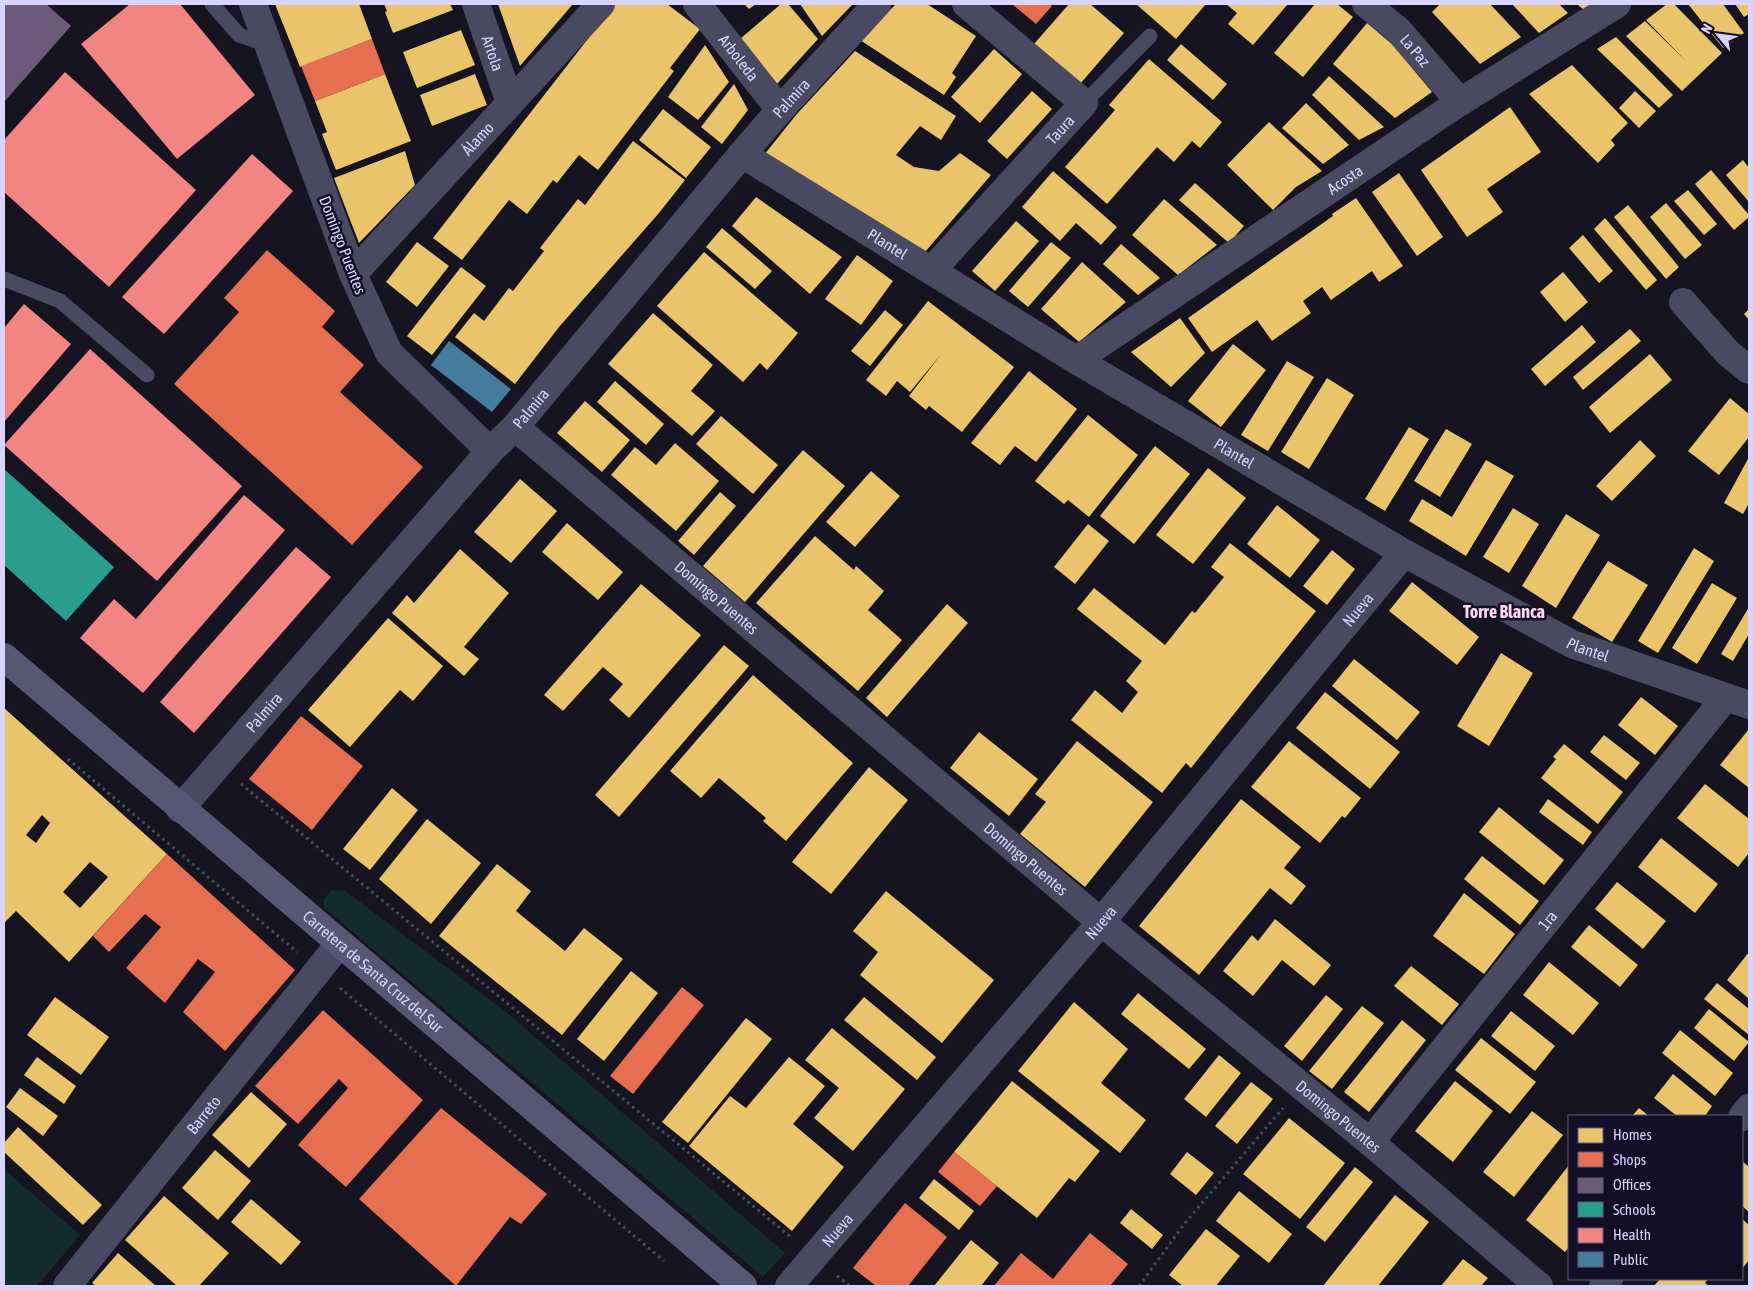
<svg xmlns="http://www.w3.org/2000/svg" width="1753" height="1290" font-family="'Asap Condensed',sans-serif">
<rect width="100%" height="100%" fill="#161421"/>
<path fill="#132c2d" d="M344,890l161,121 280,242 -22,24 -439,-369v-9l7,-8z
M4,1169l76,66 -43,51h-33z"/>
<path fill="#e9c46a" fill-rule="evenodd" d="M275,4h84l13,35 -72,28z
M384,4h66l3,6 -60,23 -8,-21 2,-1z
M498,4h75l-53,62z
M615,4h52l33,25 -30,39 4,3 -76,99 -19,-15 -22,28 -4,-3 -26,34 -18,-14 -47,60 -29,-22z
M744,4h12l-7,5z
M781,4h7l30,35 -41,45 -37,-45z
M800,4h53l-31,32z
M896,4h31l49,32 -24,37 4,4 -12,18 -84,-55z
M1069,4h21l34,29 -44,51 -46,-40z
M1136,4h70l-30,35z
M1226,4h62l-35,41 -25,-21 9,-11z
M1315,4h22l16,13 -50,60 -29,-24z
M1440,4h50l31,33 -41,27 -48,-52z
M1512,4h47l9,9 -29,20z
M1577,4h14l-7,6z
M1667,4h7l48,49 -40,38 -56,-55 19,-15 41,40 -40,-41z
M1688,4h35l21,29 -21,15z
M1735,4h14v10l-5,3z
M1367,23l26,22 39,47 -37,26 -62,-54z
M461,30l14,35 -58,23 -14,-36z
M1616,37l57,58 -14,13 -62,-59z
M1181,44l46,40 -14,16 -46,-40z
M705,45l24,37 -31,38 -30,-23z
M994,49l28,25 -42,49 -29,-26z
M855,51l101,65 -15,24 -21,-14 -24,29 18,12 25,4 21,-18 31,22 -66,77 -161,-97 32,-40z
M1149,59l73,63 -22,26 -8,-7 -18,21 -17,-15 -50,57 -42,-37 50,-57 -6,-5z
M1572,65l56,58 -17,17 4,5 -17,18 -69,-69z
M385,74l26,67 -75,29 -14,-36 5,-2 -12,-31z
M475,74l12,31 -55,21 -12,-31z
M1329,76l55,51 -25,13 -47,-45z
M734,84l14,26 -26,34 -21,-17z
M1032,91l20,18 -45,50 -20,-18z
M1635,91l21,20 -17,17 -20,-20z
M1306,103l43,42 -26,19 -41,-36z
M1510,107l31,45 -54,37 16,23 -36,25 -46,-67z
M663,109l48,38 -25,31 -47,-38z
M1269,122l53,49 -26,16 -23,23 -46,-45z
M633,141l52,39 -26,33 -100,114 -44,57 -60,-47 19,-24 10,8 25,-33 4,3 31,-40 -4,-3 38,-49 7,6z
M405,151l10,34 -56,58 -25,-65z
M1743,160l6,8v34l-23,-27z
M1711,170l38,45v2l-15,13 -39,-46z
M1053,171l64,56 -16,18 -25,-22 -16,18 -38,-34z
M1399,173l44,64 -26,19 -45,-64z
M1195,183l49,43 -15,17 -50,-43z
M1688,190l29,34 -13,11 -30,-34z
M756,197l86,60 -32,37 -78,-68z
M1356,198l47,68 -24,16 -7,-11 -41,29 -9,-13 -19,14 8,12 -39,28 -15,-21 -45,32 -24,-34 145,-102 -1,-2z
M1164,199l53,46 -39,30 -46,-40z
M1666,203l36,42 -17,14 -35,-42z
M1628,205l51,62 -13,12 -52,-62z
M1605,218l52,62 -11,10 -52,-61z
M1016,221l23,20 -44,50 -23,-20z
M722,228l50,43 -17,18 -49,-42z
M1583,235l30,36 -14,12 -30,-35z
M417,242l32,24 -32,41 -31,-25z
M1051,242l20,16 -43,49 -19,-16z
M1121,244l39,34 -22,17 -35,-31z
M704,252l94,81 -31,37 -7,-7 -17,19 -86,-76z
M857,255l36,26 -32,44 -36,-26z
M1082,262l44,40 -47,40 -38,-33z
M461,267l25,19 -54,69 -25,-19z
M1563,272l25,30 -23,20 -25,-30z
M928,301l86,66 -52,65 -33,-26 -3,4 -17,-14 33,-43 -32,39 -13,-11 -11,15 -20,-16z
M1749,309v11l-5,-6z
M885,310l18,15 -33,41 -19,-15z
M653,313l60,52 -22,26 24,20 -23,25 -84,-72z
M1180,318l25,35 -34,34 -40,-35z
M1582,325l14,17 -51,44 -14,-17z
M1630,329l11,12 -58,49 -10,-13z
M1233,344l33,26 -45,57 -33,-26z
M1650,354l22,26 -62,53 -21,-26z
M1287,361l27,16 -46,74 -27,-16z
M1029,371l48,38 -41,53 -21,-16 -15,19 -29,-22z
M1327,378l27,17 -45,74 -28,-17z
M615,381l49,43 -18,21 -49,-43z
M1730,398l19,16v23l-30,38 -31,-24z
M585,401l45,39 -28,32 -45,-39z
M1088,415l50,40 -49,62 -21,-17 -4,4 -29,-23z
M721,416l57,49 -25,29 -57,-50z
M1409,427l20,12 -44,72 -20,-12z
M1446,429l26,15 -32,53 -26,-16z
M1640,440l16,16 -44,45 -16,-15z
M675,443l44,38 -43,50 -65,-56 24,-28 21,18z
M1155,446l35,28 -56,70 -34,-28z
M803,450l42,36 -100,116 -42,-36z
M1749,457v46l-6,11 -19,-11z
M1486,460l28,16 -48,80 -57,-35 13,-22 30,18z
M1208,468l38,30 -53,66 -37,-29z
M871,471l29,25 -45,51 -29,-25z
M520,479l37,32 -46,52 -37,-31z
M720,492l16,14 -42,49 -16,-14z
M1277,505l43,35 -30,38 -43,-34z
M1513,508l26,16 -30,49 -26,-16z
M1566,514l34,21 -44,73 -34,-22z
M567,523l56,49 -25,28 -56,-48z
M1088,524l21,17 -34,43 -21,-17z
M815,536l39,34 2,-4 28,25 -16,19 34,30 -44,51 -102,-88z
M1230,543l86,68 -125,157 -5,-5 -24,30 -91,-73 24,-30 27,23 16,-21 -12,-11 16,-20 -65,-52 17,-21 71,57 27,-34 3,2 29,-36 -13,-10z
M1694,548l20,13 -56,92 -20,-12z
M460,549l49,44 -45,54 15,12 -15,17 -72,-63 15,-18 7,8z
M1332,550l23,19 -28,36 -24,-19z
M1608,561l40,24 -36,57 -40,-24z
M1412,582l67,55 -22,28 -68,-54z
M1712,583l25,15 -40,66 -25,-16z
M641,584l60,51 -72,83 -20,-18 14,-16 -20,-17 -40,44 -19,-16z
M947,604l21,19 -81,94 -21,-19z
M1749,607v27l-16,27 -12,-7z
M388,618l55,48 -30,35 -13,-11 -50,57 -42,-37z
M724,645l25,21 -130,151 -24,-22z
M1501,653l32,20 -44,73 -32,-20z
M1354,659l66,53 -23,28 -65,-54z
M753,675l100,88 -67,78 -23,-20 3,-3 -47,-40 -18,20 -31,-27z
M1325,692l75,60 -30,37 -74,-61z
M1641,697l37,29 -23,29 -37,-30z
M4,708l163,146 -98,108 -53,-51 -12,12zM42,815l8,8 -14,20 -10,-8zM90,862l18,15 -28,31 -17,-16z
M1749,729v59l-29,-23z
M979,732l59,47 -29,37 -59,-48z
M1604,735l36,28 -14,17 -36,-28z
M1077,741l76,61 -68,85 -65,-53 26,-32 -11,-8z
M1289,741l72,57 -16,20 -3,-2 -22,27 -69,-56z
M1564,744l59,48 -25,32 -57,-46 15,-19 -3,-2z
M869,767l39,33 -77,94 -39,-32z
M1705,784l44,35v34l-11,14 -61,-49z
M392,788l26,22 -48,60 -27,-21z
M1241,799l60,48 -17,21 22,18 -15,19 -21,-17 -71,87 -60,-49z
M1548,799l44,33 -9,13 -44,-33z
M1499,807l65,53 -20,25 -65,-53z
M427,819l54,44 -50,61 -52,-45z
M1661,838l57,46 -23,29 -57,-46z
M1482,856l57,45 -19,24 -56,-46z
M497,864l34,27 -15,20 49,40 19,-23 39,31 -61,76 -123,-99z
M1617,882l49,39 -23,28 -48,-40z
M886,891l108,89 -52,63 -82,-68 18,-23 -25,-21z
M1464,893l51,41 -31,40 -51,-38z
M1275,919l56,46 -17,21 -32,-26 -29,36 -30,-25 29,-36 6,6z
M1589,925l49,40 -18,22 -49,-40z
M1749,952v47l-22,-19z
M1549,962l50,41 -26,32 -50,-40z
M1411,966l48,38 -17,21 -48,-39z
M631,971l27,22 -54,68 -27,-22z
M1717,983l32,26v26l-45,-36z
M1138,993l68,56 -17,20 -68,-55z
M1326,995l17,14 -41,52 -18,-15z
M55,997l54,40 -28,38 -54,-40z
M864,997l72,60 -19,23 -73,-60z
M1074,1002l54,47 -27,34 45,37 -26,33 -102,-82z
M1362,1006l22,17 -52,66 -23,-18z
M1709,1009l40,33 -15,19 -40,-33z
M1511,1011l44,35 -20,25 -44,-35z
M746,1018l26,21 -84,104 -26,-21z
M1402,1020l24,20 -57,72 -25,-20z
M832,1028l73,61 -52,62 -39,-33 25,-30 -34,-28z
M1680,1030l53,43 -18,23 -53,-43z
M1481,1038l55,44 -26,32 -55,-44z
M1219,1055l22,18 -35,44 -22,-18z
M37,1057l39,29 -12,18 -40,-29z
M789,1057l36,29 -32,38 51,43 -52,64 -103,-85 41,-50 16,12z
M1673,1074l39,32 -7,10h-28l-23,-18z
M1012,1081l88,70 -25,31 -6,-4 -32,40 -83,-66z
M1455,1081l38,30 -40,51 -38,-31z
M1251,1082l22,17 -36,45 -22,-18z
M20,1088l38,28 -15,20 -37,-29z
M251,1092l36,32 -38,44 -37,-33z
M1639,1108l10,8h-17z
M1532,1111l31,24 -49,62 -31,-25z
M1289,1118l56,45 -45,56 -57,-45z
M18,1127l84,78 -19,20 -79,-73v-9z
M215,1150l36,31 -33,39 -36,-32z
M1187,1152l27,21 -18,22 -26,-21z
M1742,1161l7,6v45l-7,-6z
M1569,1165v82l-4,5 -39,-32z
M1355,1167l18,15 -48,60 -19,-15z
M934,1179l40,32 -15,19 -40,-32z
M1239,1191l53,43 -23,29 -53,-42z
M1395,1195l34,27 -51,64h-55z
M164,1196l65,57 -30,33h-22l-52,-46z
M251,1199l50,43 -20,23 -50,-43z
M1131,1209l32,26 -11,14 -32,-26z
M1742,1219l7,6v35l-7,9z
M1206,1229l34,27 -24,30h-33l-14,-11z
M971,1240l28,23 -18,23h-47z
M118,1253l38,33h-60l-4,-3z
M1463,1259l25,19 -7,8h-40z
M1660,1279h48l-3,4 4,3h-55z"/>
<path fill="#e76f51" d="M1012,4h37l3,2 -16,18z
M372,39l13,35 -70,27 -14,-35z
M267,250l68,61 -13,16 42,38 -24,27 83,75 -71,78 -178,-161 65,-72 -15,-14z
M301,716l62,50 -51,64 -63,-51z
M167,854l128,116 -70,81 -42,-39 32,-40 -17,-13 -33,44 -39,-35 35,-41 -16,-13 -36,38 -16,-16z
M682,987l22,18 -71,89 -23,-18z
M323,1010l100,90 -77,87 -48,-42 50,-57 -9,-9 -41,45 -43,-38z
M441,1108l106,86 -26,30 -11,-7 -54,69 -97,-87z
M954,1152l43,34 -17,20 -42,-34z
M905,1203l42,34 -39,49h-32l-23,-18z
M1090,1233l38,31 -18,22h-116l27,-33 32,26z"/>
<path fill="#6d597a" d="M4,4h42l25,22 -67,76z"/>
<path fill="#2a9d8f" d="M4,469l110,98 -48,54 -62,-56z"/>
<path fill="#f28482" d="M130,4h50l75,91 -78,64 -96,-115z
M65,72l131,118 -87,97 -105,-95v-52z
M252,154l41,37 -129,143 -42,-37z
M24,304l47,40 -67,78v-94z
M90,349l152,137 -85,95 -153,-136z
M244,495l41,35 -142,163 -63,-55 34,-39 22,20z
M296,547l35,30 -137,156 -34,-31z"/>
<path fill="#457b9d" d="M449,341l62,48 -19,23 -61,-47z"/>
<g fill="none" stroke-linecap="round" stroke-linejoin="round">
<path stroke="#44505f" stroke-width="3" stroke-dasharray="2.5 4" stroke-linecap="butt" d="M68,759l229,193
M241,784l551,454
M340,988l324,273
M837,1276l13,10
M1139,1286l46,-63 98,-115"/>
<path stroke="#4a4962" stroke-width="15" d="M212,4l27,31 29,10
M1084,103l66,-67
M4,279l56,22 87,74"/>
<g stroke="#4a4962" stroke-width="28">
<path id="s1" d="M476,4l34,99"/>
<path id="s2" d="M697,4l83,106"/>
<path id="s3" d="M1366,4l32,26 62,72"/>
<path id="s4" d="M742,154l334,206 328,193 168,91 177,61"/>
<path id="s5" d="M932,270l152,-167 -118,-99"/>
<path id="s6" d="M353,274l248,-270"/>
<path d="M1683,302l45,51 21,17"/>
<path id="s7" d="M1076,360l384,-258 157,-98"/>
<path id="s8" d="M515,427l586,495 269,220 169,144"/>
<path id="s9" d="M490,451l25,-24 227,-273 38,-44 97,-106"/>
<path d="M1742,1117l7,-9"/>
<path id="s10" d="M1370,1142l355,-444"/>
<path id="s11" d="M67,1286l273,-343"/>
<path id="s12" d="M789,1286l312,-364 303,-369"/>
<path d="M1603,1286l6,-7"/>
</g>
<path stroke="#4a4962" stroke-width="28" id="s13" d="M180,809l310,-358 -101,-98 -36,-79 -100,-270"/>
<path stroke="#575674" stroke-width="28" id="s14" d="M4,657l739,629"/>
</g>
<g text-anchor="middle" stroke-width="5" stroke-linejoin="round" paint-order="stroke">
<g font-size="16" fill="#d9d4ff" stroke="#130f26">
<text dy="6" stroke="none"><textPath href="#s3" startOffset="68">La Paz</textPath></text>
<text dy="6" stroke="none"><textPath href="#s1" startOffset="52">Artola</textPath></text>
<text dy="6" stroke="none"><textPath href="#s2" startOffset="68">Arboleda</textPath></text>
<text dy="6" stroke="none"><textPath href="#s9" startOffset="464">Palmira</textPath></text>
<text dy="6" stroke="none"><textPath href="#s5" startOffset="190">Taura</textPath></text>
<text dy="6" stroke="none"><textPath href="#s6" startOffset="184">Álamo</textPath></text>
<text dy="6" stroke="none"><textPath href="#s7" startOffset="324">Acosta</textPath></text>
<text dy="6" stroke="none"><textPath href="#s4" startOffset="171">Plantel</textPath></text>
<text transform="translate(343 245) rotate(69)" y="6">Domingo Puentes</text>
<text dy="6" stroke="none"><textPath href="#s9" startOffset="59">Palmira</textPath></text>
<text dy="6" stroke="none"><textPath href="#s4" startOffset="576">Plantel</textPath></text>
<text dy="6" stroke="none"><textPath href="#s8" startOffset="264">Domingo Puentes</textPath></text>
<text dy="6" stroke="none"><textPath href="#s12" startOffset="884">Nueva</textPath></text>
<text dy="6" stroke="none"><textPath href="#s4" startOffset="981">Plantel</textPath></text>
<text dy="6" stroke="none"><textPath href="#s13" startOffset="128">Palmira</textPath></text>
<text dy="6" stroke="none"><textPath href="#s8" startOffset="669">Domingo Puentes</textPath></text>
<text dy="6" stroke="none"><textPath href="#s10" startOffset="284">1ra</textPath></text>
<text dy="6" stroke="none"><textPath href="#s12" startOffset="479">Nueva</textPath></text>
<text dy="6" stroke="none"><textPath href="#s14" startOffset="485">Carretera de Santa Cruz del Sur</textPath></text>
<text dy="6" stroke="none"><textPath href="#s11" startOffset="219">Barreto</textPath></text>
<text dy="6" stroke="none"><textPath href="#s8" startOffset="1074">Domingo Puentes</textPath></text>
<text dy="6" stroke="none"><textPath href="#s12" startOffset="74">Nueva</textPath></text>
</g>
<g font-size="18" font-weight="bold" fill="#ffd6f0" stroke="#130f26">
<text x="1504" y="618">Torre Blanca</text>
</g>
</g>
<rect width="1753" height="1290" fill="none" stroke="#d9d4ff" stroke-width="10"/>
<rect x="1568" y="1115" width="175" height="165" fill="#130f26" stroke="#625e7d"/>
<rect x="1578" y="1128" width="25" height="15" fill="#e9c46a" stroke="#625e7d"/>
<text x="1613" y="1140" font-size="15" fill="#d9d4ff">Homes</text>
<rect x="1578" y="1152" width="25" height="15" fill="#e76f51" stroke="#625e7d"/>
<text x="1613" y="1165" font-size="15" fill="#d9d4ff">Shops</text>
<rect x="1578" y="1178" width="25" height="15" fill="#6d597a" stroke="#625e7d"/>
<text x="1613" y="1190" font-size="15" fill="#d9d4ff">Offices</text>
<rect x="1578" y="1202" width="25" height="15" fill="#2a9d8f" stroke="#625e7d"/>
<text x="1613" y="1215" font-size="15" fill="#d9d4ff">Schools</text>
<rect x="1578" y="1228" width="25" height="15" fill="#f28482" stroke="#625e7d"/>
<text x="1613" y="1240" font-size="15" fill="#d9d4ff">Health</text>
<rect x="1578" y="1252" width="25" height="15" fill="#457b9d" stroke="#625e7d"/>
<text x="1613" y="1265" font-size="15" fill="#d9d4ff">Public</text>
<g transform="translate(1718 35) rotate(299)" stroke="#130f26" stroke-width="4" paint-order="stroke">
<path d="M0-4L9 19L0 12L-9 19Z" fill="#d9d4ff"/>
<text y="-8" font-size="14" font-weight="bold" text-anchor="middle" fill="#d9d4ff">N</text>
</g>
</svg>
